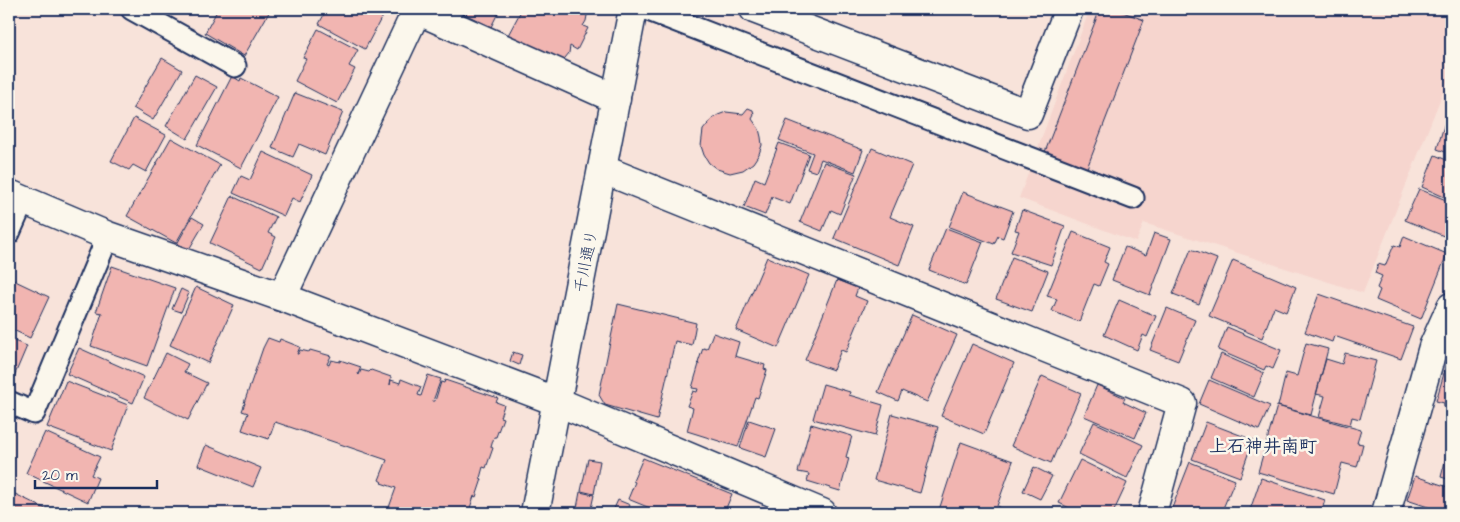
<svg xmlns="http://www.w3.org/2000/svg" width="1460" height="522" font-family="'Architects Daughter','Klee One',sans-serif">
<rect width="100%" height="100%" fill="#f8e3da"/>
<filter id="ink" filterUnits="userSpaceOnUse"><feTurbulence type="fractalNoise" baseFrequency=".02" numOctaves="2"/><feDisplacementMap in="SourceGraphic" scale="10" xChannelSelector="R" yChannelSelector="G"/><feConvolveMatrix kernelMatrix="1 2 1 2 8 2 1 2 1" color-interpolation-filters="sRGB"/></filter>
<g filter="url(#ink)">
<path fill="#f6d5ce" d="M1090,9h361v63l-88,221 -219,-70 -8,19 -117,-44z"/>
<path fill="#f1b5b1" stroke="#1b2f5e" d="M218,9h53l-27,47 -39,-23z
M327,9h59l-21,40 -46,-25z
M460,9h40l-9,18 -32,-16z
M522,9h64l2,1 -2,11 -3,5 5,2 -11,22 -7,-4 -1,7 -8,10 -54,-26z
M1100,9h15l29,11 -57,148 -42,-16z
M318,29l40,21 -9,16 6,3 -18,34 -42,-22 11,-22 -3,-1z
M162,58l20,12 -29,50 -20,-12z
M195,75l22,12 -30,52 -21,-13z
M232,76l8,5 1,-3 37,19 -37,71 -44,-23z
M295,93l48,19 -18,43 -26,-11 -6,13 -21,-9z
M1451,100v17l-5,-1z
M748,108l5,2 1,5 -2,4 7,10 2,8 1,8 -3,9 -6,9 -10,7 -13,3 -13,-4 -8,-6 -5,-8 -3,-9 2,-16 9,-11 6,-4 8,-3 17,2z
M134,118l32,17 -20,37 -13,-7 -4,5 -18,-9z
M1446,119l5,2v33l-14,-5z
M787,120l76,30 -8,22 -34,-13 -5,13 -9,-3 6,-16 -34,-13z
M171,138l49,27 -44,78 -49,-27z
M779,143l30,11 -19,50 -18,-7 -7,18 -21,-8 11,-29 9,4z
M872,148l40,17 -22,52 24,10 -15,38 -65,-27z
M263,152l49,23 -12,27 -8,-4 -8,18 -51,-23 8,-17 9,4z
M1435,155l16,7v38l-29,-13z
M824,162l32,12 -16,40 -9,-4 -9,21 -22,-9z
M1419,189l32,13v37l-46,-19z
M963,192l50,19 -10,27 -5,-2 -4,8 -45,-17z
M232,196l44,21 -8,16 8,4 -14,31 -52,-25z
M1022,210l43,16 -14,39 -40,-13 8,-21 -4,-1z
M192,217l12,7 -16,27 -11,-7z
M946,228l37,14 -17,43 -37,-15z
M1073,232l37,15 -6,15 4,2 -9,22 -5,-2 -15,38 -27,-11 5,-12 -10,-3z
M1154,233l17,6 -21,56 -38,-15 13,-33 21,8z
M1404,236l43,18 -26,65 -45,-19 4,-10 -3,-2 5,-12 -7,-3 3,-9 7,2 9,-21 6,2z
M1191,249l26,10 -18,45 -26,-10z
M767,257l42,18 -31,73 -42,-18z
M1012,257l36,14 -16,41 -36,-13z
M1233,260l63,27 -10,25 -12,-5 -12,31 -53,-22z
M112,266l63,22 -28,78 -56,-20 11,-33 -6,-1z
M9,278l40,19 -19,41 -21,-10 4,-11 -4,-2z
M837,280l21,8 -3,8 12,5 -21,51 -5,-2 -8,20 -28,-10z
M196,287l38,18 -26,58 -38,-18z
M181,289l8,4 -8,19 -9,-3z
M1319,294l94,33 -12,32 -67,-23 -2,6 -27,-10z
M1119,300l37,16 -9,21 -4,-2 -6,15 -33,-15z
M618,304l78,19 -4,22 -17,-4 -18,79 -52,-15 -6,-10z
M1167,308l28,12 -17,41 -28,-11z
M912,315l45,20 -30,67 -25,-11 -4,10 -20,-9z
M1227,327l54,23 -8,19 -7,-3 -2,4 -46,-20z
M713,333l26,9 -4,14 30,9 -1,4 3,1 -9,28 -3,-1 -17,50 -51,-16 6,-23 -6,-2 6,-15 4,1 1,-3 -6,-1 7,-24 -1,-1 5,-15 4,1z
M268,338l11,4 1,-3 20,8 -3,7h1l2,-4 9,2 1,-2 21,6 -4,8 2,1 2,-5 9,2v-2l21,7 -3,7 1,1 2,-5 8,2 2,-2 20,7 -1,8 1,-5 9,3 1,-4 20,8 -3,8 3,1 7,-21 13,4 -8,22h2l6,-19 3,1 1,-3 53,18 -2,4 8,3 -4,12 3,1 -7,19h-2l-3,10 2,1 -7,20 -3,-1 -3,11 2,1 -6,18 -2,-1 -4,12 3,1 -2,4h-84l9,-25 -15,-5 1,-1 -3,-2 8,-20 -112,-38 -6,17 -27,-9 6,-17 -6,-2 3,-8h-1l19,-55z
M9,339l18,7 -17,40 -1,-1z
M1306,343l22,6 -17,66 -33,-9 8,-33 11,3z
M972,344l42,19 -30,71 -43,-18z
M79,348l65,29 -11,26 -66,-29z
M1451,349v59l-7,-2v-3l-8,-2z
M513,352l9,3 -3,10 -9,-4z
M166,353l22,11 -4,8 23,11 -19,37 -44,-22z
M1345,353l31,8 -16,58 -8,-2 -2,8 -31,-8 6,-21 -9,-2 10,-35 16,5z
M1221,354l43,19 -10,24 -43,-19z
M1042,376l39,17 -30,70 -40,-17z
M1209,380l61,26 -11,24 -60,-26z
M66,381l62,24 -17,46 -64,-24z
M823,384l27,8 -1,3 34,10 -8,31 -62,-17z
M1097,385l28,13 -2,4 23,11 -11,25 -51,-22z
M1277,406l84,24 -4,13 6,1 -6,23 -15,-4 -8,31 -76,-22z
M892,414l46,13 -18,66 -46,-13z
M749,420l27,9 -10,28 -26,-9z
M1094,422l49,23 -16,33 -48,-24z
M1206,422l47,18 -13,37 -48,-18z
M811,424l41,12 -6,21 3,1 -9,33 -33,-10 2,-7 -11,-2z
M45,432l55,25 -9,18 7,3 -10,24 -62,-29z
M1451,439v41l-10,-3z
M961,442l52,19 -16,45 3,2 -2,5h-60z
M206,445l55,23 -8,19 -55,-22z
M643,458l89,36 -8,19h-62l-34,-14 7,-17 -2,-1z
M588,459l12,2 -6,33 -13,-3z
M1080,460l47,23 -14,30h-33l-21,-10z
M1190,462l45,18 -14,33h-51z
M1034,467l18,9 -12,23 -17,-8z
M1415,476l36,12v25h-22l2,-5 -24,-8z
M1261,478l64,22 -4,13h-72z
M11,492l43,21h-45v-15z
M580,492l14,3 -4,18h-14z
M618,500l12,5 -4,8h-14z
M136,509l11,4h-16l1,-2z"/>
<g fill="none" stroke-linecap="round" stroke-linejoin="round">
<defs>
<path id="lane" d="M132,9l103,57
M646,9l487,189
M9,233l14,-32
M9,402l25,11 74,-177"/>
<path id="street" d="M754,9l274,105 41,-105
M602,169l580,234 -30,110
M9,194l99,42 174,61 276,105 264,111
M282,297l135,-287 199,89
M1386,513l47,-166 18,-40"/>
<path id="secondary" d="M535,513l98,-504"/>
</defs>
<use href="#lane" stroke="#1b2f5e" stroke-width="25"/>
<use href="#street" stroke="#1b2f5e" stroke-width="31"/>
<use href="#secondary" stroke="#1b2f5e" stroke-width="31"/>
<use href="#lane" stroke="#fbf7ec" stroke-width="21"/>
<use href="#street" stroke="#fbf7ec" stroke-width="28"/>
<use href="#secondary" stroke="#fbf7ec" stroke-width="28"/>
</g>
</g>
<g text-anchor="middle" stroke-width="5" stroke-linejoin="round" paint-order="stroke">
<g font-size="16" fill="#1b2f5e" stroke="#fbf7ec">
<text transform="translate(585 261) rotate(-79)" y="6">千川通り</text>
</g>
<g font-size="18" font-weight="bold" fill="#1b2f5e" stroke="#fbf7ec">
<text x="1263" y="452">上石神井南町</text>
</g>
</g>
<rect width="1460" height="522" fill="none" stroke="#fbf7ec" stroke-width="30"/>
<rect x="15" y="15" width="1430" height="492" fill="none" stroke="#1b2f5e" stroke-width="2" filter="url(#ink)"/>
<path d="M35 480v8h122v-8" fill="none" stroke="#1b2f5e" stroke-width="2.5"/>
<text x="42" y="480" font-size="15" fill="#1b2f5e" stroke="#fbf7ec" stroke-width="4" paint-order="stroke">20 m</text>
</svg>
